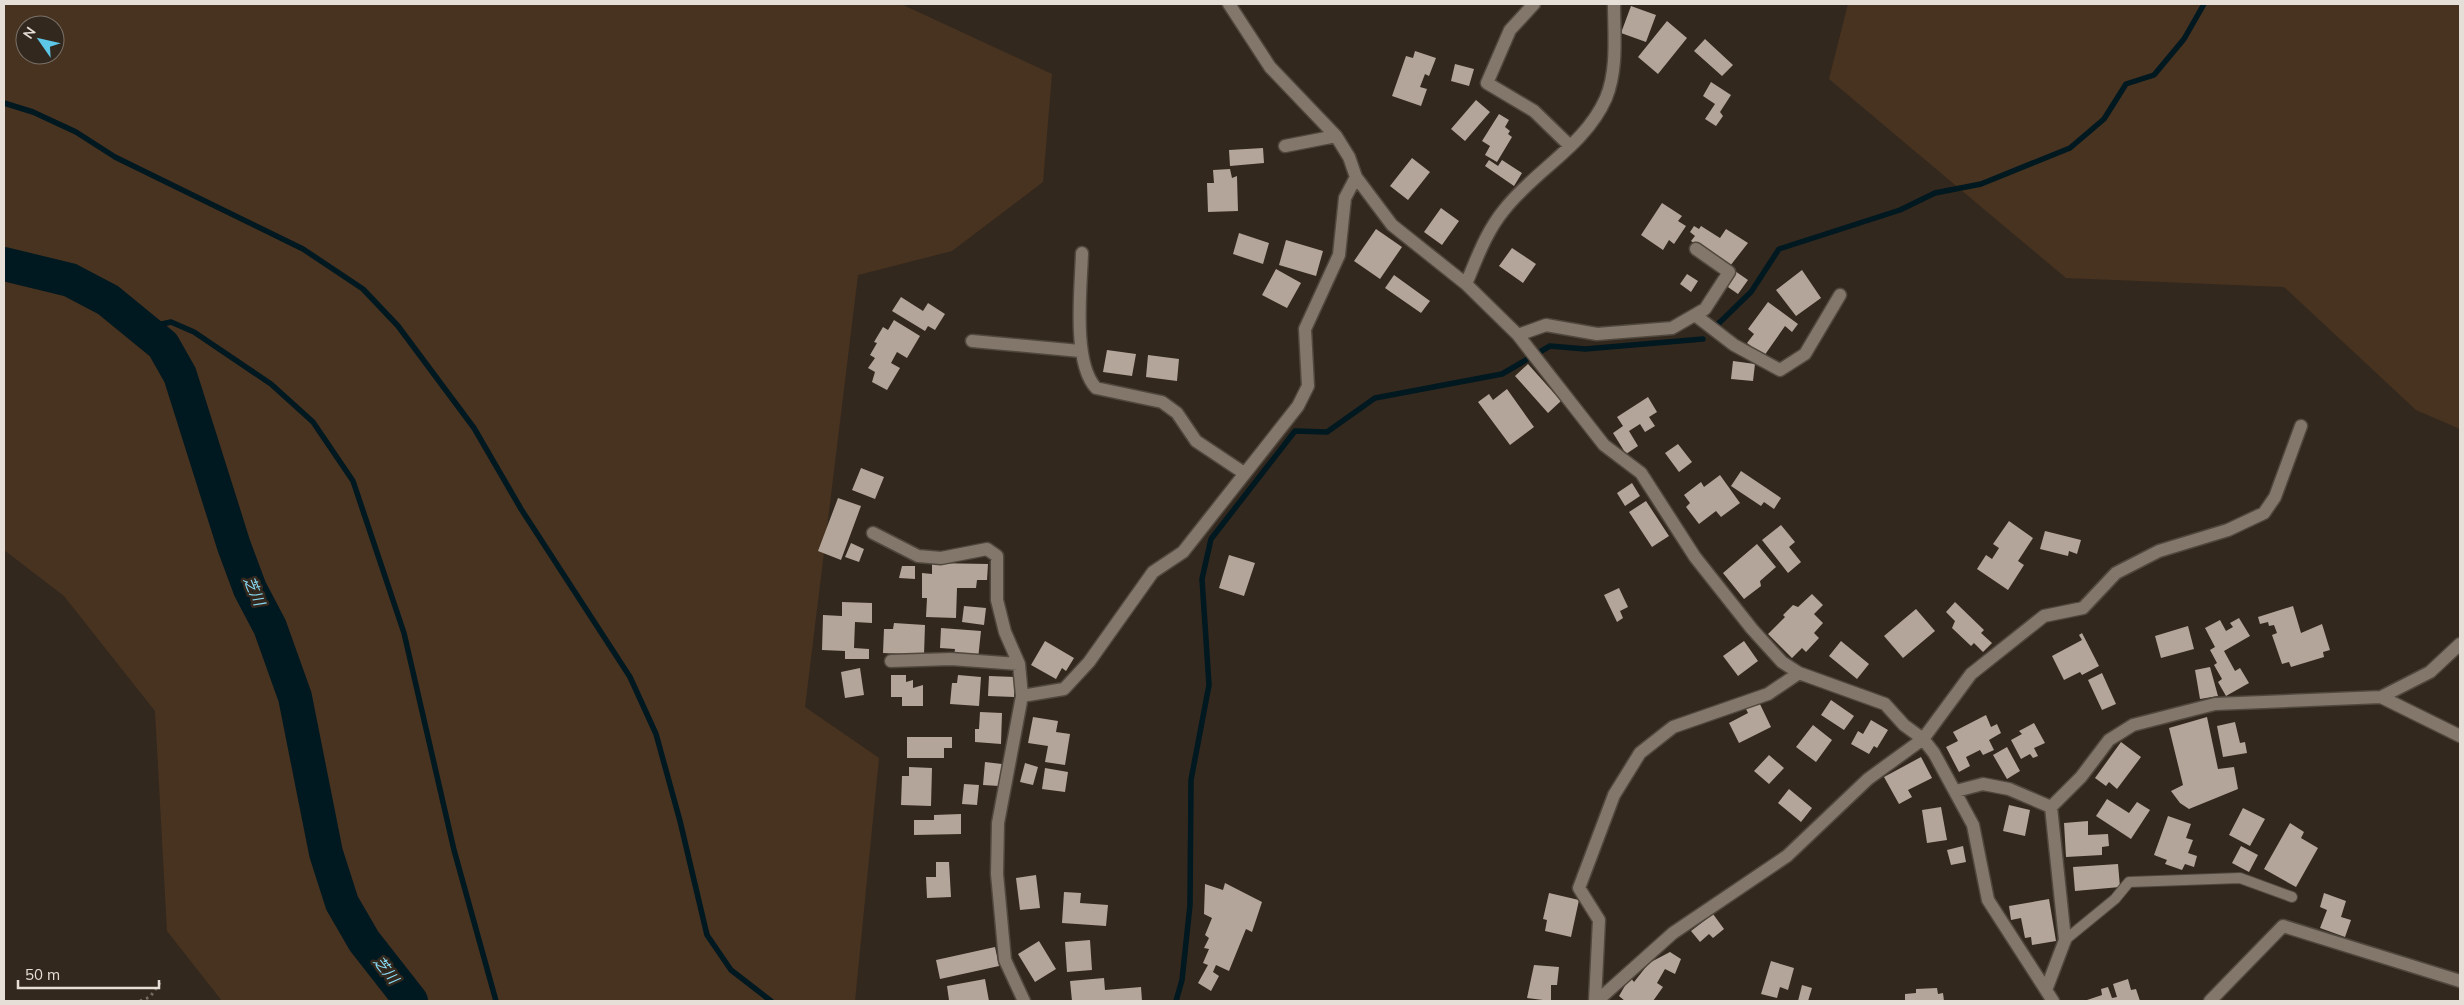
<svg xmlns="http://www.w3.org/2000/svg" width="2464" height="1005" font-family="Mulish,'Noto Sans JP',sans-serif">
<rect width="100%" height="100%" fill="#33281e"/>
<path fill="#483320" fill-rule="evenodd" d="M4,4h897l151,70 -9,108 -91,69 -94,24 -53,432 74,51 -24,243h-633l-55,-70 -12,-220 -91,-115 -60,-46zM25,25h30v30h-30z
M1848,4h612v425l-44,-19 -132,-123 -218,-9 -237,-199z"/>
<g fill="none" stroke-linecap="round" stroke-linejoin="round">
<path stroke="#001820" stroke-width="5.5" d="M4,103l29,9 43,20 39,25 188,92 60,40 35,37 76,102 47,81 109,168 26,57 24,87 27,114 24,35 40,31
M1718,324l33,-32 28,-43 121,-39 35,-17 46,-9 89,-36 34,-29 22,-35 28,-9 30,-36 20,-35
M144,328l27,-6 23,10 77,52 42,38 40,59 51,152 50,217 42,151
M1176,1001l6,-21 8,-75 1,-125 18,-95 -7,-106 9,-40 84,-108 32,1 48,-34 127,-24 48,-28 35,3 118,-10"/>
<path stroke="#001820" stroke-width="34" d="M4,264l66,16 38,20 55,45 17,30 54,171 16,43 20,38 25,70 31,156 16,50 22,38 47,60"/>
</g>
<path fill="#b3a599" d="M1631,6l25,9 -10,27 -25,-9z
M1667,21l20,17 -29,36 -20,-17z
M1705,39l28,26 -11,11 -28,-25z
M1415,51l21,7 -7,18 -4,-2 -5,13 7,2 -6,17 -29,-10 14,-40 7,2z
M1455,64l19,5 -5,17 -18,-5z
M1711,82l20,13 -11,17 3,4 -7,10 -11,-7 10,-15 -12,-8z
M1476,100l14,12 -25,29 -14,-12z
M1499,114l10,6 -4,7 5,4 -2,3 4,3 -15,25 -12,-7 5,-9 -8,-5z
M1263,148l1,15 -34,3 -1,-16z
M1412,158l18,14 -22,28 -18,-14z
M1489,160l9,6 4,-6 20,13 -8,13 -29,-20z
M1230,169l2,9 5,-2 1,35 -30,1 -1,-29h7l-1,-13z
M1662,203l20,13 -4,5 8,5 -12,18 -5,-4 -6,10 -22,-15z
M1441,208l18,13 -17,24 -18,-13z
M1694,226l5,3 2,-3 19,12 6,-9 22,14 -18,23 -39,-25 4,-5 -5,-4z
M1376,229l26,18 -22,32 -26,-18z
M1239,233l30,10 -6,21 -30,-10z
M1286,240l37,11 -7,25 -37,-11z
M1512,248l24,16 -13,19 -24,-17z
M1276,269l25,14 -14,25 -25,-13z
M1802,270l19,28 -25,18 -20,-26z
M1735,271l13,9 -10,14 -13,-9z
M1687,274l11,7 -7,11 -11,-8z
M1394,275l36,26 -9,12 -36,-25z
M901,297l22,14 5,-8 17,11 -10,16 -7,-4 -3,5 -33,-20z
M1768,302l30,22 -6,8 -7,-6 -21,30 -17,-13 7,-9 -6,-5z
M894,320l26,16 -13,22 -10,-6 -6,11 9,5 -13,22 -15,-8 3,-10 -7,-4 7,-10 -5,-3 7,-12 -3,-1 9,-15 5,3z
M1107,350l29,4 -4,22 -29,-4z
M1148,355l31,4 -2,22 -31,-4z
M1733,361l22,3 -2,17 -22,-2z
M1528,364l33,37 -13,12 -33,-37z
M1507,389l27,38 -24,18 -32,-43 11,-8 4,6z
M1648,397l9,15 -8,5 6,9 -10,6 -5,-8 -11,7 9,15 -12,8 -13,-21 10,-7 -6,-9z
M1678,444l14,18 -13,10 -14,-19z
M861,468l23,9 -9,22 -23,-9z
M1741,471l40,27 -7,11 -10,-7 -3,4 -30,-20z
M1720,475l20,28 -19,14 -5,-6 -17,13 -13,-17 4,-4 -6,-8 17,-13 3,5z
M1632,483l8,13 -15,10 -8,-13z
M838,498l23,8 -20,54 -23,-9z
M1646,501l23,35 -17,11 -23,-35z
M2009,521l24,17 -15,23 6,4 -16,25 -31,-21 9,-14 6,4 7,-11 -6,-4z
M1781,525l14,17 -6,5 12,15 -13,11 -26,-33z
M2045,531l36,9 -4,14 -8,-3 -1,5 -28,-7z
M851,543l13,6 -5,13 -14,-5z
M1757,544l19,23 -16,14 1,5 -17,13 -21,-26z
M1229,555l26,8 -11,33 -25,-8z
M932,563l56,1 -1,16h-10l-1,8h-19l-1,30 -30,-1 1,-19h-5v-25l10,1z
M902,566h13v13l-16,-1z
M1619,588l9,19 -8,4 3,7 -6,4 -13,-27z
M1812,594l11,11 -9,9 9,9 -9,10 5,5 -13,14 -4,-4 -10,10 -24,-24 17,-17 -2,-2 10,-10 5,2z
M842,602l30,1v20l-17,-1 -1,26 15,1v10h-24v-8l-23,-1 1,-35 19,1z
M1955,602l29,28 -3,3 11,10 -9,9 -9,-9 -3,3 -19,-18 3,-7 -9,-9z
M964,606l22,2 -2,17 -22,-3z
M2293,606l8,27 21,-9 8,26 -7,2 1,5 -33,10 -2,-5 -7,2 -10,-29 5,-2 -3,-8 -5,1 -1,-4 -8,2 -2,-7z
M1916,609l19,22 -32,27 -19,-22z
M2239,618l11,18 -26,15 11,20 5,-3 9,15 -23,13 -8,-14 4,-3 -8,-14 3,-2 -7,-13 5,-3 -10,-19 15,-8 6,11 7,-4 -3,-4z
M894,623l31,2 -1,30 -41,-2 1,-24h9z
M2188,626l6,23 -33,9 -6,-22z
M941,628l40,3 -3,28 -24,-3 1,-7 -15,-1z
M2082,633l17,33 -17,9 -2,-3 -16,8 -12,-24 30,-16 -3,-5z
M1045,641l29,17 -8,13 -4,-3 -6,11 -25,-14z
M1744,641l14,20 -20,15 -15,-20z
M1841,641l28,23 -12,15 -28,-23z
M2210,667l8,29 -18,3 -5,-29z
M860,668l4,27 -19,3 -4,-26z
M2102,673l14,31 -14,6 -14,-30z
M891,675h15v7l7,-2v8l10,-3v21h-21v-9h-11z
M958,675l23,2 -2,29 -29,-2 2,-21h5z
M989,676l26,1 -1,20 -26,-1z
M1831,700l23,16 -10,14 -23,-15z
M1759,702l12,25 -32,16 -10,-20 19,-10 -2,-4z
M980,712l22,1 -1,31 -26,-2v-13h4z
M1986,715l5,12 6,-3 4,9 -12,7 5,10 -11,5 -3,-5 -14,7 4,9 -11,6 -13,-25 12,-6 -5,-9z
M1033,717l25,4 -2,11 14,2 -5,31 -20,-3 3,-16 -20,-3z
M2207,717l11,52 16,-2 4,22 -49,20 -9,-6 -9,-12 12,-6 -14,-57z
M1871,720l17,10 -11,18 -3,-2 -5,8 -18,-10 7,-13 5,3z
M2235,722l5,21 5,-1 2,11 -24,4 -6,-31z
M2034,723l11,20 -11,5 4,8 -5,2 -3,-4 -9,5 -10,-19 11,-6 -3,-3z
M1813,725l19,15 -16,22 -20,-15z
M907,737h45v11h-8v10h-37z
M2121,742l20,15 -24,32 -8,-7 -3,4 -11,-8z
M2007,747l13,24 -13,8 -14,-24z
M1769,755l15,13 -15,16 -15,-13z
M1921,757l11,21 -24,12 4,7 -13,7 -15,-27z
M985,762l17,2 -3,22 -16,-1z
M1025,763l13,4 -5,18 -13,-3z
M909,767l23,1 -1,38 -30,-1 1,-29h7z
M1045,768l23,4 -3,20 -23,-3z
M964,784l15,1 -2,20 -15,-1z
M1789,789l23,19 -11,14 -23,-19z
M2107,799l22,14 8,-11 13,8 -19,29 -35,-23z
M2009,805l21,5 -5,26 -22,-5z
M1941,807l6,33 -20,3 -5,-33z
M2243,808l22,11 -15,27 -21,-11z
M961,814v20l-47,1v-15h20v-5z
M2168,816l23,8 -5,14 7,2 -5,13 9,3 -3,11 -9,-3 -3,6 -17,-6 2,-4 -13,-5z
M2088,821v14l20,-1 1,12 -7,1v8l-36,2 -2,-34z
M2290,823l14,9 -3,6 17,10 -22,39 -32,-18z
M1963,846l3,16 -15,3 -4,-15z
M2241,846l17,9 -9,17 -17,-9z
M936,862h13l2,35 -24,1 -1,-21h10z
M2118,864l2,23 -45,4 -2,-24z
M1036,875l4,33 -20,2 -4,-32z
M1225,883l37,19 -10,30 -6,-3 -17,42 -13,-6 -3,7 6,4 -8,15 -13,-8 10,-18 -5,-2 6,-14 -5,-1 5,-10 -4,-3 7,-17 -8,-4 1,-30 18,6z
M1064,892l17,1 -1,10 28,2 -2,21 -44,-3z
M1549,893l30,7 -8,37 -26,-6 2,-11 -4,-1z
M2324,893l22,8 -5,16 10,3 -6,17 -25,-9 7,-18 -7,-3z
M2049,899l7,42 -24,4 -1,-8 -6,1 -4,-20 -10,2 -2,-14z
M1713,914l11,15 -11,9 -4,-4 -9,8 -9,-11z
M1090,940l2,30 -25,2 -2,-30z
M1039,941l17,28 -21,13 -17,-28z
M995,947l4,19 -59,13 -4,-19z
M1670,952l11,7 -6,15 -10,-5 -8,14 6,4 -10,14h-28l-6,-5 11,-19 4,5 15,-19z
M1771,961l23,7 -6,22 -8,-3 -3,11 -16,-4z
M1534,965l25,2 -2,18h-6v16l-24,-3z
M1104,978l1,12 36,-3 1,14h-70l-2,-20z
M985,979l4,22 -40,-1 -2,-14z
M2128,979l3,11 5,-1 4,12h-56l18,-6 -1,-6 7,-2 4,11 5,-1 -4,-13z
M1802,985l10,3 -4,13h-10z
M1937,988l1,6 5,-1 1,8h-39v-7l11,-1v-4z"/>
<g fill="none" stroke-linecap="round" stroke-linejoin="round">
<defs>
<path id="lane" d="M2065,940l50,-41 14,-17 111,-4 52,19"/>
<path id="street" d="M1229,4l41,63 66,69 13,21 7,20 36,48 74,59 52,51 86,110 37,28 54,84 57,72 30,33 17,11 86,31 19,21 19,14 11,14 39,72 15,75 65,101
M1534,4l-24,26 -23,53 47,28 36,35
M1285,146l51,-10
M1082,253c-1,35 -10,109 14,135l66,14 15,11 19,28 48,32
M1466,284c11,-26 20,-52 38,-74 31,-40 81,-64 102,-112 12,-29 8,-64 8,-94
M1695,315l39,30 46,25 25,-16 35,-59
M1518,335l28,-10 51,9 75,-6 33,-19 24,-37 -33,-23
M972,341l108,10
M873,533l45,23 23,2 46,-9 10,7v44l8,32 14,32 3,32
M891,661l60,-2 68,5
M2381,697l79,39
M1956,791l27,-7 26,5 42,18 30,-30 28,-37 24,-15 82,-21 166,-7 49,-25 30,-28
M2046,990l19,-50 -14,-133
M1024,1001l-19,-41 -8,-86 1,-51 24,-127 42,-7 25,-27 64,-90 30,-20 115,-146 10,-20 -3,-57 34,-74 6,-57 11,-21
M1595,1001l4,-81 -20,-32 35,-93 26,-42 33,-26 95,-33 31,-21
M1597,1001l76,-68 114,-77 81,-77 55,-40 48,-65 73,-58 39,-8 33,-35 43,-22 69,-21 36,-17 11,-16 26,-71
M2210,1001l73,-75 177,55"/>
</defs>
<use href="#lane" stroke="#50473d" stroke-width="12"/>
<use href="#street" stroke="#50473d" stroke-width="15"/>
<path stroke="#756b62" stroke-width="3" stroke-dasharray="2.5 4" stroke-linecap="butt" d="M140,1001l10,-4 12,-17"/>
<use href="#lane" stroke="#83766a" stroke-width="10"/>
<use href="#street" stroke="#83766a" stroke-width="12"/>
</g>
<g text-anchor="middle" stroke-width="5" stroke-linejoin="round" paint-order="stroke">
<g font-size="15" font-style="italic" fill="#87daf5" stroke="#33281e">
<text transform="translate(254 591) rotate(67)" y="5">芝川</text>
<text transform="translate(386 970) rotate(52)" y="5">芝川</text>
</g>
</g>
<rect width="2464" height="1005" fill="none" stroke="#e6dfd8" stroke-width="10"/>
<g transform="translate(40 40) rotate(304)"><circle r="24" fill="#33281e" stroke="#7b7168"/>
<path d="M0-4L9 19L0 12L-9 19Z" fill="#5dc7e8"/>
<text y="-8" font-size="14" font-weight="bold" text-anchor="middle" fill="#e6dfd8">N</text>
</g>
<path d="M18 980v8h141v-8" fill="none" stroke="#e6dfd8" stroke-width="2.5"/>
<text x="25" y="980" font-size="15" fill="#e6dfd8" stroke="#33281e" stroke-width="4" paint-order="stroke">50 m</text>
</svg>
